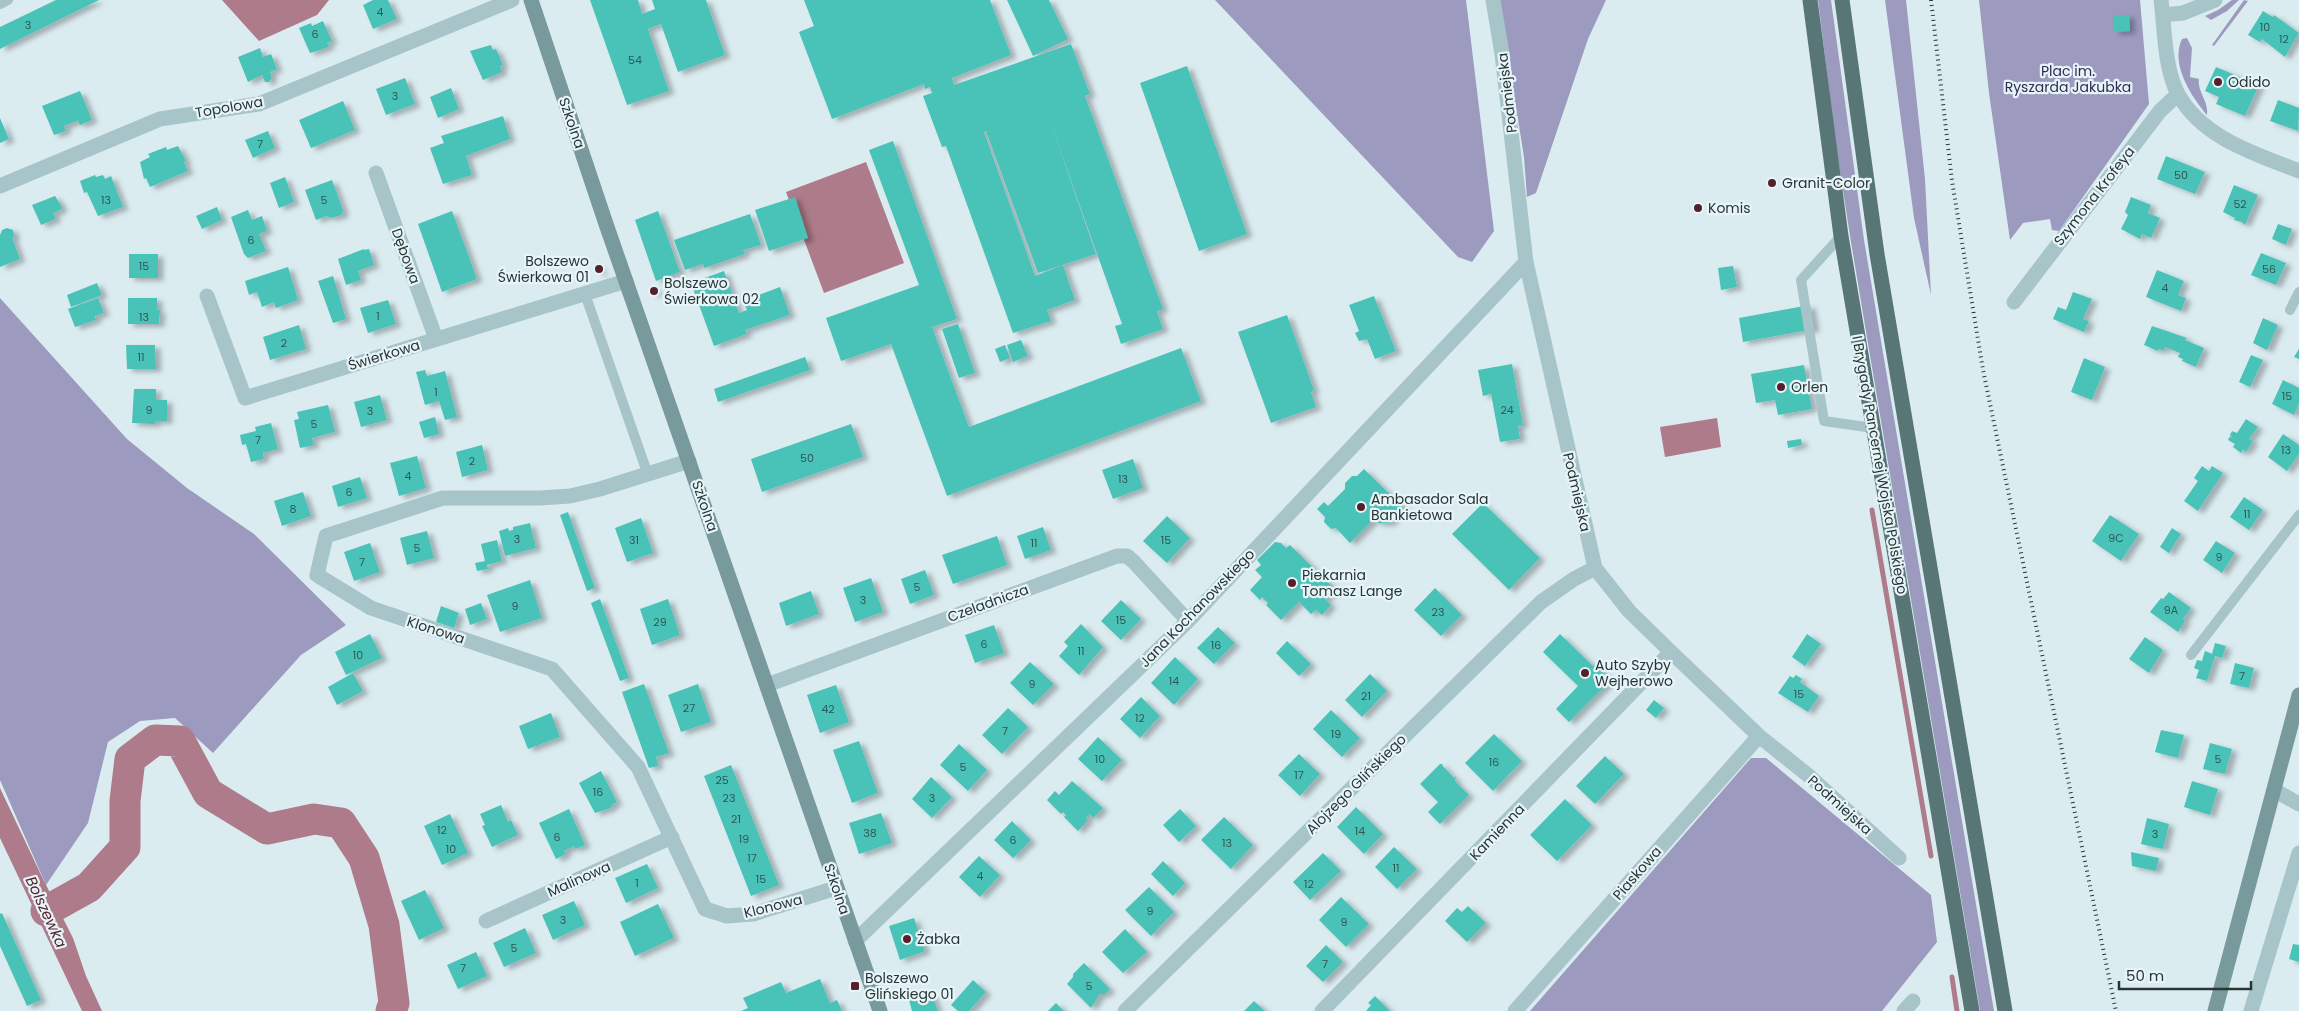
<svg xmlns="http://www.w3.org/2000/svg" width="2299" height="1011" font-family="Poppins,sans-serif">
<defs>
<filter id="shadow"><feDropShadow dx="5.5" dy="3" stdDeviation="2.5" flood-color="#0004"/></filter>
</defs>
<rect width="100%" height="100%" fill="#dbecf1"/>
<path fill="#9c9bbf" d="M1215,0h251l28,231 -22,31 -14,-5z
M1499,0h107l-18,39 -52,154 -9,4 -3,-40z
M1818,0h13l33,240 130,771h-14l-129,-769 -15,-96z
M1885,0h21l19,179 6,116 -17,-77z
M1979,0h161l9,104 -90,127 -7,-1 -2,-11 -27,4 -13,17 -21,-147z
M2232,0h7l-12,11 -16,9 -6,-4 13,-6z
M2244,0l4,1 -34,45 -2,-1z
M2187,38l5,10 -2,29 9,2c-2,13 10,22 8,36 -16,-19 -37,-51 -25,-76z
M0,298l127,141 60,49 67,46 92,91 -45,30 -88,98 -38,-35 -35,3 -32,21 -20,81 -42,62 -46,-105z
M1751,758h15l165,137 6,47 -55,69h-352z"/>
<path fill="#ad7b89" d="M222,0h107l-12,15 -58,26z
M866,162l38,101 -80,30 -38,-101z
M1717,418l4,29 -56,10 -5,-30z
M0,788l43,91 30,59 13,38 16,35h-20l-82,-173z"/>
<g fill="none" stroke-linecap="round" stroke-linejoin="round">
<path stroke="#ad7b89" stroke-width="5" d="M1872,510l59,346
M1952,977l5,34"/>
<path stroke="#ad7b89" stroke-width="31" d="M46,911l43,-24 36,-40v-46l5,-42 25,-19 25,1 28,52 59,36 47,-10 27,4 23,35 20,67 10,78 -3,8"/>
</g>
<path fill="#48c2b8" filter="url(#shadow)" d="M56,0h43l-99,49v-22z
M373,0h15l9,19 -24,10 -10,-24z
M590,0h48l4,14 13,-5 -3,-9h54l19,55 -47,17 -17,-48 -13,5 21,62 -42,14z
M804,0h186l21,55 -59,23 2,7 117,-41 19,50 -5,2 78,213 -6,2 6,18 -42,15 -6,-18 7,-2 -76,-214 50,144 -58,19 -52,-142 -2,1 51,144 28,-11 12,35 -28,10 4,11 -38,12 -67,-187 -4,1 -19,-51 9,-3 -2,-6 -5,2 -1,-5 -92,35 -33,-87 15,-6z
M1007,0h42l19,39 -35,17z
M2263,11l10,6 1,-2 25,18 -14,24 -23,-18 -2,3 -12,-7z
M2129,15l1,16 -16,1 -1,-16z
M323,21l9,20 -5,2 2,4 -19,6 -11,-25 12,-5 1,3z
M491,45l2,5 3,-1 7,16 -3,1 2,6 -19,8 -13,-29z
M260,48l3,9 8,-3 6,15 -7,3 2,6 -3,4h-4l-3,-7 -14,7 -10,-25z
M1187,66l60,168 -48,17 -59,-168z
M2216,67l43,18 -14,31 -29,-12 3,-7 -14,-6z
M405,78l10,26 -29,11 -10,-26z
M451,88l8,21 -21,9 -8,-21z
M80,91l12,29 -12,5 -2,-4 -7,2 -7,3 2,5 -12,4 -12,-29z
M2278,100l21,8 -1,23 -28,-10z
M343,101l12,29 -44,18 -12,-28z
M503,116l7,23 -44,17 6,19 -29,9 -13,-36 14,-5 -3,-7z
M0,118l9,21 -9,4z
M268,131l7,17 -22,10 -8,-18z
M893,141l64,178 -25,8 37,100 212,-79 20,53 -254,95 -56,-152 -50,17 -15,-43 93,-33 -50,-135z
M178,146l8,15 -2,1 4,9 -38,16 -4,-9 -2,1 -4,-17 10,-5 -2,-3 18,-7 1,3z
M2166,156l39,16 -10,22 -38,-15z
M95,175l1,2 7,-2 2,4 6,-3 12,31 -25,9 -11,-24 -3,1 -4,-12z
M285,177l9,25 -15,6 -9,-25z
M332,180l11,30 -1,5 -11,3 -4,-2 -11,4 -11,-30z
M2234,185l24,10 -13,30 -3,-3 -8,-2 1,-2 -12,-6z
M55,196l7,11 -1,3 -8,3 3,6 -15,6 -9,-20z
M795,197l13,41 -39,13 -14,-41z
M2131,197l20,8 -3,8 12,5 -9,20 -9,-4 -2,5 -19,-10 7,-14 -3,-3z
M217,207l5,13 -20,9 -6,-13z
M248,210l4,10 10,-4 5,15 -8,3 7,17 -18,7 -4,-4 -13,-37z
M452,211l25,68 -35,13 -24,-68z
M658,211l22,61 -24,9 -21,-61z
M750,214l11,31 -18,5 2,4 -41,14 -1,-4 -18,6 -11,-30z
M2278,224l14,5 -6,16 -14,-6z
M7,228l6,2 1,5 -1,5 7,19 -20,8v-32l2,-5z
M364,249v1l5,-1 5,16 -16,6 3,9 -15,5 -8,-26z
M2261,253l25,10 -10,22 -25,-10z
M129,254h29v24h-29z
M599,265l3,8 -3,1 -3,-8z
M1733,266l4,21 -16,3 -3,-22z
M288,267l10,33 -22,8 -2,-6 -12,5 -5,-15 -8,3 -4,-14z
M2157,270l27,11 -6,14 8,3 -5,13 -35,-14z
M724,271l15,42 8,-3 -4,-9 37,-14 10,28 -45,15 2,4 -33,12 -23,-63z
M333,276l13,43 -13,4 -15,-42z
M97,283l5,12 -31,12 -4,-12z
M654,286l3,8 -4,1 -2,-7z
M2073,292l19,7 -9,20 6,2 -5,11 -31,-13 5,-12 8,3z
M1374,296l22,55 -21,8 -8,-20 -8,2 -4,-8 4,-2 -10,-26z
M98,298l6,15 -9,3 1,4 -21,7 -7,-18z
M128,298h29v12h3l-1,14h-31z
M388,300l8,24 -28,9 -8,-25z
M1810,305l4,24 -71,13 -4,-24z
M1287,315l27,75 -3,2 5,15 -45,16 -33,-91z
M2263,318l15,7 -11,25 -14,-7z
M958,324l17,49 -16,5 -17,-49z
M299,325l7,24 -36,11 -7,-23z
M2152,326l35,12 -2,2 19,8 -8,19 -14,-6 1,-2 -5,-2 2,-4 -15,-6 -1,4 -5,-2 -1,2 -14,-6z
M1021,340l7,16 -15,6 -6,-17z
M126,345h29l1,24h-29z
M1005,345l5,13 -10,4 -5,-13z
M2299,349v10l-5,-2z
M2251,355l12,5 -13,27 -11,-5z
M805,357l5,13 -92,32 -4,-13z
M2084,358l21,9 -13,33 -21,-8z
M1512,364l11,61h-5l2,14 -20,3 -9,-48 -8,2 -5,-26z
M1804,365l8,44 -34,6 -3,-15 -19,3 -5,-29z
M425,370l2,6 18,-5 12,46 -12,3 -6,-19 -14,4 -9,-33z
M2283,380l16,8v15l-5,12 -22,-11z
M134,389h22v11h11v21h-12v3l-23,-1z
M380,395l7,25 -26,7 -7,-25z
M328,405l7,27 -23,6 2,7 -14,3 -6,-28 5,-1 -2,-7z
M435,417l4,17 -15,4 -5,-16z
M2246,419l12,8 -9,12 4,2 -7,11 -3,-3 -2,4 -8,-6 2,-3 -7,-4 2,-4 3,3 -3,-4 2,-4 5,2z
M271,423l7,26 -15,4 1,6 -13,3 -5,-18 -4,1 -2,-10 16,-4 -1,-4z
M851,424l12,33 -101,35 -11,-33z
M2283,434l16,11v9l-12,17 -19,-14z
M1801,439l1,6 -14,3 -1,-7z
M482,445l6,25 -26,7 -6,-25z
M417,456l9,32 -27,8 -9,-33z
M1133,459l10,29 -30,11 -11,-29z
M2202,466l7,5 3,-5 11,7 -25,38 -14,-10 14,-20 -4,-3z
M1364,469l40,39 -15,15h-11l-4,-4 -24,24 -14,-15 -5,1 -7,-7 1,-5 -8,-8 7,-7 4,4 17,-17v-6l7,-7h5z
M360,477l7,21 -29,9 -6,-21z
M303,492l8,24 -29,10 -8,-25z
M2244,497l19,13 -14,20 -19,-13z
M1483,503l57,55 -31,32 -57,-56z
M568,512l27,76 -8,3 -27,-76z
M2110,515l29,19 -18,27 -29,-20z
M1167,516l23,22 -23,25 -24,-22z
M641,518l12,35 -26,9 -12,-34z
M530,523l6,25 -31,8 -6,-25 9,-3 1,3 4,-1v-3z
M1043,527l8,23 -26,9 -8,-23z
M2172,528l9,6 -12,19 -9,-6z
M427,531l7,27 -27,7 -7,-27z
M997,536l10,29 -54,19 -11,-29z
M497,540l5,21 -15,4 1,4 -11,2 -2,-8 10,-2 -4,-17z
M2216,541l19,12 -13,20 -19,-13z
M1275,542l6,1 5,5 4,-3 45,44 -10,10 6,6 -9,10 -6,-5 -5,4 -12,-12 -18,18 -15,-15 2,-2 -6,-6 -2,3 -10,-10 12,-13 -7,-7 6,-5 -4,-5z
M370,543l10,29 -26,9 -10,-29z
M925,570l9,25 -24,9 -9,-25z
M871,578l12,34 -28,10 -12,-34z
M530,580l12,38 -42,14 -13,-37z
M1435,588l27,27 -21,21 -27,-26z
M811,591l8,23 -33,12 -7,-23z
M2169,592l22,16 -8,11 2,2 -7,11 -28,-20 11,-14 2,1z
M600,599l29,79 -9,3 -29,-78z
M668,599l12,36 -28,10 -12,-36z
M1121,600l20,19 -20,21 -20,-19z
M481,603l6,16 -17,6 -5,-16z
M441,606l18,7 -5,15 -18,-6z
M1081,624l22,23 -24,28 -20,-19 9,-10 -4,-4z
M994,625l10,28 -29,10 -10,-28z
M1218,627l17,16 -21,21 -17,-16z
M370,634l12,24 -36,17 -11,-23z
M1560,634l33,32 2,-2 16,16 -42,42 -13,-13 22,-23 -35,-34z
M1807,634l14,10 -16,22 -13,-9z
M2145,637l18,13 -14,23 -20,-14z
M1287,641l24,23 -12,12 -23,-23z
M2215,643l11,3 -4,12 -7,-2 -8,25 -11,-3 3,-8 -5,-2 3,-8 5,1 3,-10 7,3z
M1175,657l23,22 -24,26 -23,-22z
M1030,662l24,22 -21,21 -23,-22z
M2235,663l19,5 -5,20 -19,-4z
M353,673l10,18 -26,14 -9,-18z
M1370,674l17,17 -25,26 -17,-17z
M1796,675l6,4 -2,3 19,14 -11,16 -30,-19 12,-17 3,2z
M644,684l25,69 -13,4 2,9 -9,2 -27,-76z
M698,684l13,38 -30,10 -13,-37z
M836,685l13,37 -29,11 -13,-38z
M1141,697l19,19 -20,22 -20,-19z
M1654,700l10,8 -8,10 -10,-8z
M1008,708l20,19 -26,27 -20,-19z
M1331,710l29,28 -18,19 -29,-28z
M551,713l9,24 -32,12 -9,-23z
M2161,730l23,5 -6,23 -23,-6z
M1494,734l28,27 -29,30 -28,-28z
M1098,737l24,23 -20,21 -24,-22z
M859,741l19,52 -26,10 -19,-53z
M2210,743l22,6 -7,25 -22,-5z
M959,744l28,26 -19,21 -28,-26z
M1299,754l21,20 -20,22 -22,-21z
M1605,756l19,18 -29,30 -19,-18z
M1440,764h3l-1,1 12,13 2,-2 -1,5 14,14 -29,29 -12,-12 10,-10 -18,-18z
M731,765l48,120 -28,11 -47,-120z
M601,771l16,31 -5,3 -1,3 -16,5 -16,-30z
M931,777l21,20 -20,21 -20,-19z
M1072,781l31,27 -10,10 -3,-4 -4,4 2,2 -10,11 -14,-14 2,-2 -3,-3 -2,2 -14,-14 8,-9 4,4z
M2192,781l26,8 -8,26 -26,-8z
M1565,799l27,26 -35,36 -27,-26z
M501,805l7,17 3,-2 7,15 -26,12 -10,-21 3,-1 -5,-11z
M1356,807l27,27 -19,20 -27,-27z
M569,809l16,36 -10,4 -1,-3 -10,5 2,3 -10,5 -17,-36z
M1180,809l16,17 -17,16 -16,-17z
M881,813l11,30 -33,11 -10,-31z
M450,814l18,39 -26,12 -18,-39z
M1224,817l29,28 -22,24 -30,-29z
M2147,818l22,6 -6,25 -22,-5z
M1012,821l19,19 -18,18 -19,-18z
M1394,847l23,22 -20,20 -22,-22z
M2131,852l28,6 -3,13 -24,-5z
M1323,853l18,18 -31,29 -17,-18z
M979,856l21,19 -20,22 -21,-20z
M1163,861l22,22 -12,13 -22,-22z
M647,864l11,24 -32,15 -11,-25z
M1149,887l25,25 -23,24 -26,-26z
M425,890l19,38 -25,12 -18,-39z
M1341,897l28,27 -23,23 -27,-27z
M574,901l11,24 -32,15 -11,-25z
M658,904l16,34 -39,18 -15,-34z
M1468,906l18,17 -19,19 -22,-21 12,-13 5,4z
M2,913l39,87 -14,6 -27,-60v-32z
M914,918l11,33 -25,9 -11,-34z
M525,928l11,25 -32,14 -11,-24z
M1125,929l22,23 -24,21 -21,-21z
M2293,944l6,1v17l-10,-3z
M1326,945l17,17 -20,20 -17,-16z
M476,952l11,24 -29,13 -11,-24z
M1084,963l26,26 -5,5h-5l-9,14 -24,-24 6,-7v-3z
M820,979l10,24 7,-3 5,11h-101l7,-3 -5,-10 38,-16 5,11z
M973,980l13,12 -17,19h-11l-7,-6z
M931,993l7,18h-26l-3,-11z
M1375,996l15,15h-24l5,-6 -3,-2z
M1254,1001l11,10h-21z
M1056,1003l8,8h-16z"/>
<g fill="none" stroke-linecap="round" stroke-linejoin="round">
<path stroke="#a7c4c8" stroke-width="10" d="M0,4l8,-4
M1841,236l-40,44 23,141 49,7
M585,294l63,181
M2290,310l9,-18
M2191,655l108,-140"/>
<path stroke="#a7c4c8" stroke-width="15" d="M1493,0l9,54 24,208 69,306 34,43 42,41 88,84 50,40 90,82
M2161,0c4,30 3,67 17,94 24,44 78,60 121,77
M2163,15l20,-2 32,-13
M376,173l60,166
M0,186l160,-67 99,-15 253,-104
M207,296l38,102 381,-117
M2014,302l146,-191 18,-17
M689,461l-89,28 -30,7 -30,2h-97l-117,38 -9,39 54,33 181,61 86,98 67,142 22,7 26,-2 83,-26
M767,685l350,-129h10l7,6 54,59
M2274,790l25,14
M486,921l186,-84
M855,941l333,-320 338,-359
M1125,1011l416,-409 33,-23 21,-11
M1322,1011l349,-359
M1515,1011l244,-275
M1904,1011l9,-10
M2251,1011l48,-158"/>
<path stroke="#799a9c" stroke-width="15" d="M531,0l75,224 274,787
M2215,1011l84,-316"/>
<path stroke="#597677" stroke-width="15" d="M1810,0l31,236 131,775
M1842,0l35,254 128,757"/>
<path stroke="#283535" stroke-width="4" stroke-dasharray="1 4" stroke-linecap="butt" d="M1931,0l21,181 31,189 133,641"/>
</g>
<g fill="#551f2c" stroke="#e7f5f9" stroke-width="2">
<circle cx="2218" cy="82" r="5"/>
<circle cx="1772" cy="183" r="5"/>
<circle cx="1698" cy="208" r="5"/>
<circle cx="599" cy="269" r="5"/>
<circle cx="654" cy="291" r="5"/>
<circle cx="1781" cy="387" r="5"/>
<circle cx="1361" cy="507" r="5"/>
<circle cx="1292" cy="583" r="5"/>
<circle cx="1585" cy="673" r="5"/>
<circle cx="907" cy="939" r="5"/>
<rect x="850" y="981" width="10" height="10" rx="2.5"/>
</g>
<g text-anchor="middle" stroke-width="4.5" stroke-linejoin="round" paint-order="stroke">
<g font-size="11" fill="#305856">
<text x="380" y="16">4</text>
<text x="28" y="29">3</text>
<text x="2265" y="31">10</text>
<text x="315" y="38">6</text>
<text x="2284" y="43">12</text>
<text x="635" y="64">54</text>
<text x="395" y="100">3</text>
<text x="260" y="148">7</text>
<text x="2181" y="179">50</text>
<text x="106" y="204">13</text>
<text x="324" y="204">5</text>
<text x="2240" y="208">52</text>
<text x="251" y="244">6</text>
<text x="144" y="270">15</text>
<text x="2269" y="273">56</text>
<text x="2165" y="292">4</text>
<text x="378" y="320">1</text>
<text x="144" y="321">13</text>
<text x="284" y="347">2</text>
<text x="141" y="361">11</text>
<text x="436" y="396">1</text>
<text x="2287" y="400">15</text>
<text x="149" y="414">9</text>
<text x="1507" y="414">24</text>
<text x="370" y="415">3</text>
<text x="314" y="428">5</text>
<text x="258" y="444">7</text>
<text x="2286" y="454">13</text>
<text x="807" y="462">50</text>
<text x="472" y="465">2</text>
<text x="408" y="480">4</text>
<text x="1123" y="483">13</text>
<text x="349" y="496">6</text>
<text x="293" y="513">8</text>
<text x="2247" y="518">11</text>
<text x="2116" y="542">9C</text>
<text x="517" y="543">3</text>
<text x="634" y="544">31</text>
<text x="1166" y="544">15</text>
<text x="1034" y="547">11</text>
<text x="417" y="552">5</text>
<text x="2219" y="561">9</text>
<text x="362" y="566">7</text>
<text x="917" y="591">5</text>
<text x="863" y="604">3</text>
<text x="515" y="610">9</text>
<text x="2171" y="614">9A</text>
<text x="1438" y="616">23</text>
<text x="1121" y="624">15</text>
<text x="660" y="626">29</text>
<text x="984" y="648">6</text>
<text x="1216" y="649">16</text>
<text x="1081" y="655">11</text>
<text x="358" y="659">10</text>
<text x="2242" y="680">7</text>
<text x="1174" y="685">14</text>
<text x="1032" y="688">9</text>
<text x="1799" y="698">15</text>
<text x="1366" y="700">21</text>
<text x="689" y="712">27</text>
<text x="828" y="713">42</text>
<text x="1140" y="722">12</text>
<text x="1005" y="735">7</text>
<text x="1336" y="738">19</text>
<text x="1100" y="763">10</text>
<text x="2218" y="763">5</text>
<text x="1494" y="766">16</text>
<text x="963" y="771">5</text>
<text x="1299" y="779">17</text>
<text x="722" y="784">25</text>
<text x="598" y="796">16</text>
<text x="729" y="802">23</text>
<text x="932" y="802">3</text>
<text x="736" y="823">21</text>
<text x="442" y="834">12</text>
<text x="1360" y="835">14</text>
<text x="870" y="837">38</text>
<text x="2155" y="838">3</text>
<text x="557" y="841">6</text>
<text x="744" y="843">19</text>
<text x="1013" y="844">6</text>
<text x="1227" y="847">13</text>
<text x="451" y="853">10</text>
<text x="752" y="862">17</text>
<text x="1396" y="872">11</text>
<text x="980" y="880">4</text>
<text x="761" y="883">15</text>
<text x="637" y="887">1</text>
<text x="1309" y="888">12</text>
<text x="1150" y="915">9</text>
<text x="563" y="924">3</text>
<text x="1344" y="926">9</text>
<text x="514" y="952">5</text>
<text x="1325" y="968">7</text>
<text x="463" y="972">7</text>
<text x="1089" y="990">5</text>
</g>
<g font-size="14" fill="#2e2c53" stroke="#e7f5f9">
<text x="2068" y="76">Plac im.<tspan x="2068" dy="16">Ryszarda Jakubka</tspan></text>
</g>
<g font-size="14" fill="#283535" stroke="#e7f5f9" text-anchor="start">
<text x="2228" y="87">Odido</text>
<text x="1782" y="188">Granit-Color</text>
<text x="1708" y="213">Komis</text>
<text x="589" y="266" text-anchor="end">Bolszewo<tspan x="589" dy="16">Świerkowa 01</tspan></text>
<text x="664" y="288">Bolszewo<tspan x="664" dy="16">Świerkowa 02</tspan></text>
<text x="1791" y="392">Orlen</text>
<text x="1371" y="504">Ambasador Sala<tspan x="1371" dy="16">Bankietowa</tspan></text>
<text x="1302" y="580">Piekarnia<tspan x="1302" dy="16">Tomasz Lange</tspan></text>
<text x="1595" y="670">Auto Szyby<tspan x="1595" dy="16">Wejherowo</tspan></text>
<text x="917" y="944">Żabka</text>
<text x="865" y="983">Bolszewo<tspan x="865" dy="16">Glińskiego 01</tspan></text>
</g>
<g font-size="14" fill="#283535" stroke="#e7f5f9">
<text transform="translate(1507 93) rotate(-97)" y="5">Podmiejska</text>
<text transform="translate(229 107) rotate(-10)" y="5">Topolowa</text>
<text transform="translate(572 123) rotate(71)" y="5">Szkolna</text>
<text transform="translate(2094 196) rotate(-52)" y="5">Szymona Krofeya</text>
<text transform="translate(406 256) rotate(70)" y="5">Dębowa</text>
<text transform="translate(384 355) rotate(-17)" y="5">Świerkowa</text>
<text transform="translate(1880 465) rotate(80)" y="5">I Brygady Pancernej Wojska Polskiego</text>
<text transform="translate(1577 492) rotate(77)" y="5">Podmiejska</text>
<text transform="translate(705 506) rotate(71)" y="5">Szkolna</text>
<text transform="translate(988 603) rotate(-20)" y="5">Czeladnicza</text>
<text transform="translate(1197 608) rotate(-46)" y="5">Jana Kochanowskiego</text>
<text transform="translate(436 630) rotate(18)" y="5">Klonowa</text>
<text transform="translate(1356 784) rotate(-45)" y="5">Alojzego Glińskiego</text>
<text transform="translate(1840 805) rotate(42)" y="5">Podmiejska</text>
<text transform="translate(1497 832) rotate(-46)" y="5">Kamienna</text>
<text transform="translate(1637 873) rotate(-49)" y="5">Piaskowa</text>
<text transform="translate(579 879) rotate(-24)" y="5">Malinowa</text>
<text transform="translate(837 889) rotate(71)" y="5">Szkolna</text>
<text transform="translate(773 906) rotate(-14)" y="5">Klonowa</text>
</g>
<g font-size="15" font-style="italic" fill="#551f2c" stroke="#e7f5f9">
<text transform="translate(46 912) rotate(65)" y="5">Bolszewka</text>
</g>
</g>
<path d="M2119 981v8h132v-8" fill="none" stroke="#283535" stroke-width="2.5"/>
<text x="2126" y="981" font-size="15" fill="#283535" stroke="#e7f5f9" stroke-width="4" paint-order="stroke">50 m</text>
</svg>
